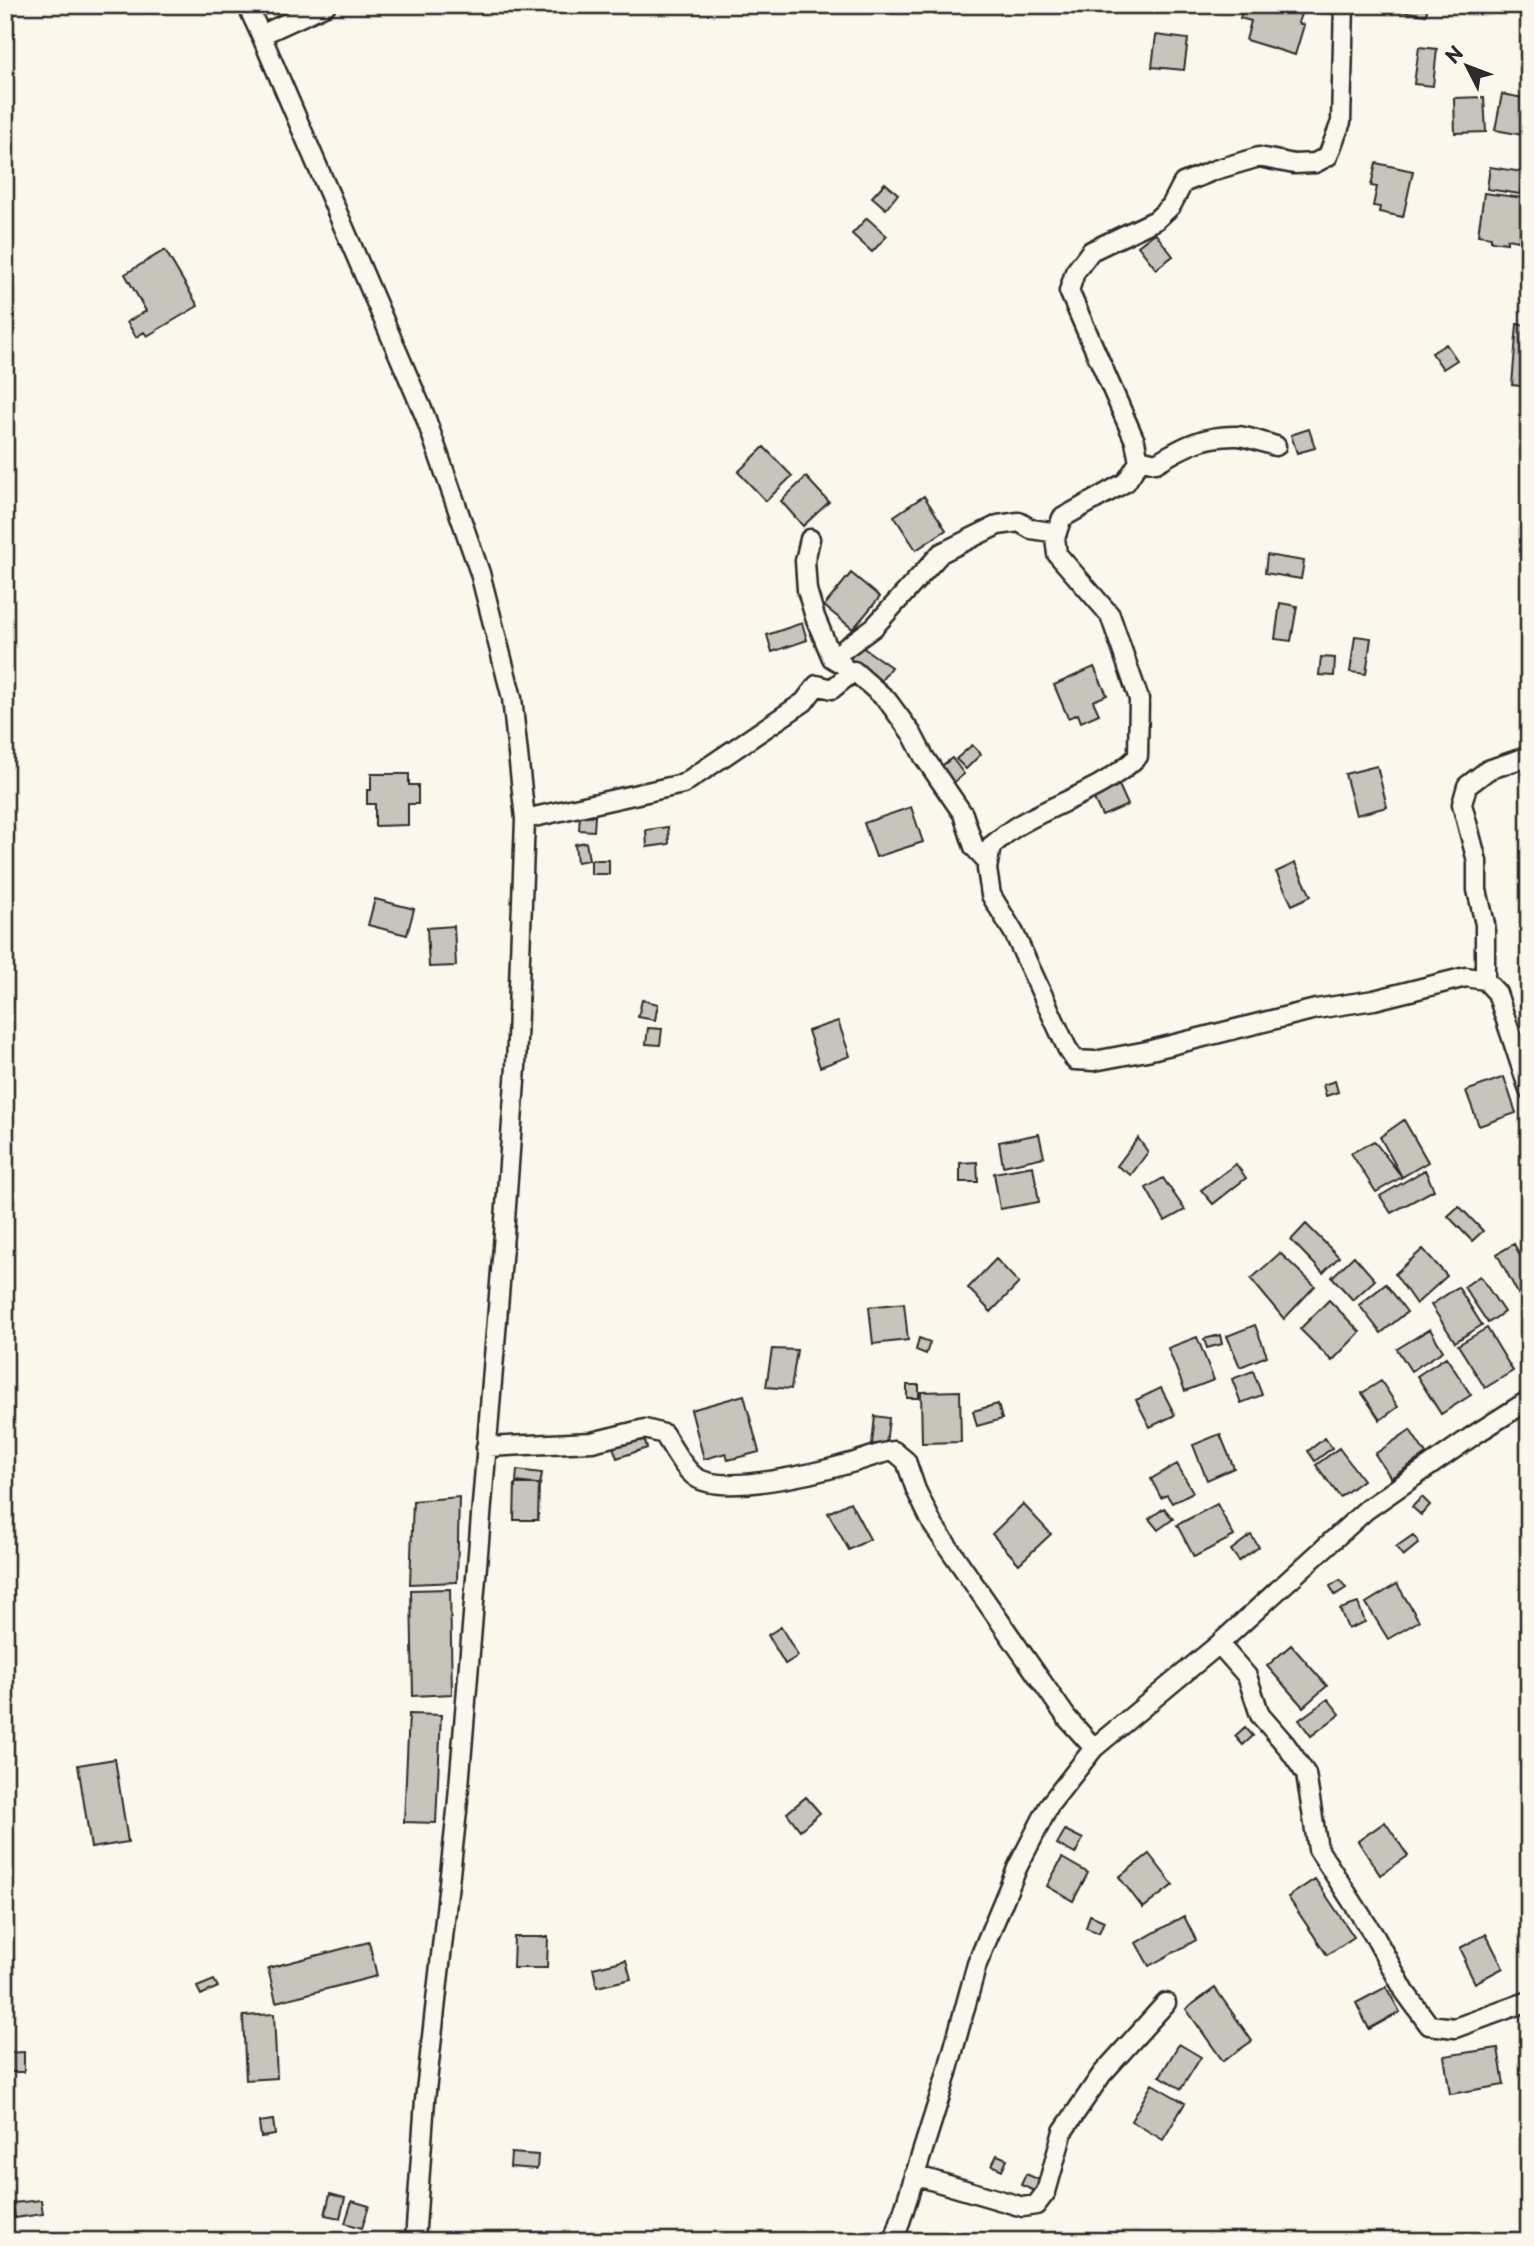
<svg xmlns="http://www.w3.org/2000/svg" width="1534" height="2246" font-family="'Playpen Sans',sans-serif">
<rect width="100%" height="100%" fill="#fbf7ec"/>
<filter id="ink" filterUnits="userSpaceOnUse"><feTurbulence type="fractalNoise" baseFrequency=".0143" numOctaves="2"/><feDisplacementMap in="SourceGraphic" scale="14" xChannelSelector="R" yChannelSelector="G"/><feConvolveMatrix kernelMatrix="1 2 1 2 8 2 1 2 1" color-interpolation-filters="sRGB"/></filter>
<g filter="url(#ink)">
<path fill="#c7c4bc" stroke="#2b2b2b" stroke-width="2" d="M1244,5h29l28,9 -3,9 6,2 -9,30 -49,-15 5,-19 -11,-3z
M1388,5h40l-2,10 -39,-6z
M1156,35l32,4 -4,31 -32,-3z
M1419,47l18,2 -4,37 -19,-2z
M1502,94l27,5 -1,37 -33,-6z
M1484,97l2,35 -31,1 -1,-35z
M1376,163l37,8 -10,46 -24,-5 1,-5 -7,-1 4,-19 -6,-1z
M1490,167l33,5 -3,22 -33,-5z
M885,183l13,11 -12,15 -14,-12z
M1484,193l40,5 -5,43 -12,-2v4l-16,-2v-4l-13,-2z
M867,218l20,18 -15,16 -20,-18z
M1155,233l18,23 -17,13 -18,-23z
M165,250l33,56 -51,30 -3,-4 -8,5 -9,-15 19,-11 -21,-37z
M1517,324l12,1v62l-17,-2z
M1446,344l11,16 -14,9 -11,-16z
M1309,429l6,19 -18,5 -6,-18z
M764,447l28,29 -26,25 -28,-29z
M806,477l23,25 -26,24 -22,-25z
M924,496l22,34 -30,20 -22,-34z
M1267,555l37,6 -3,18 -36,-6z
M851,573l29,24 -27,32 -29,-23z
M1280,603l17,3 -6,35 -16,-2z
M802,623l5,17 -35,12 -5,-17z
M1355,636l16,2 -5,36 -16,-2z
M859,645l32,22 -10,14 -31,-22z
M1321,657l14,1 -1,18 -15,-1z
M1094,667l13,28 -14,6 6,13 -18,8 -3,-8 -10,4 -14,-33z
M972,745l9,9 -15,15 -10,-10z
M952,758l12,16 -12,10 -13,-16z
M1377,766l10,41 -31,8 -11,-41z
M371,774h38v11h9v19h-10v21l-33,1v-22h-8v-14h4z
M1119,785l9,20 -26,11 -9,-19z
M911,807l12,35 -47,15 -12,-34z
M580,815l15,1 -1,15 -15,-1z
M668,827l1,17 -22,3 -1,-17z
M586,842l3,18 -12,2 -2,-18z
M591,860h18v14h-18z
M1295,863l16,33 -19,9 -16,-33z
M375,899l39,10 -7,26 -39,-10z
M454,926l2,40 -27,1 -2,-39z
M642,1000l16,4 -3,16 -17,-3z
M838,1021l12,35 -30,11 -12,-36z
M648,1028l14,1 -2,16 -14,-1z
M1504,1077l12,36 -37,13 -13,-35z
M1335,1081l3,11 -12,4 -3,-11z
M1404,1120l24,42 -26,15 -22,-40z
M1039,1134l5,23 -41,9 -4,-24z
M1138,1138l10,14 -17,23 -14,-9z
M1374,1141l28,36 -26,15 -25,-39z
M977,1162l1,20h-18v-19z
M1236,1164l10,14 -33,26 -12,-14z
M1033,1166l6,36 -39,7 -6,-36z
M1425,1170l9,20 -43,23 -11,-17z
M1163,1178l22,32 -20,11 -19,-33z
M1459,1206l24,25 -11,10 -24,-25z
M1306,1224l33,33 -16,16 -32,-33z
M1514,1244l15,28v30l-5,3 -27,-51z
M1423,1249l24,27 -31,28 -21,-30z
M1280,1253l35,33 -31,33 -33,-40z
M1354,1256l21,24 -22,20 -21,-23z
M996,1259l23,24 -28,29 -23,-24z
M1480,1276l24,36 -16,11 -24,-36z
M1386,1284l21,28 -26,21 -22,-28z
M1458,1287l24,38 -27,17 -24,-37z
M1329,1300l31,32 -28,29 -32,-32z
M904,1303l4,37 -35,4 -4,-37z
M1255,1325l12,31 -27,11 -13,-31z
M1487,1328l26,43 -28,17 -27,-43z
M1430,1329l13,22 -32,20 -14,-22z
M1220,1335l2,9 -15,4 -3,-9z
M1197,1337l17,43 -29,11 -17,-43z
M919,1338l11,4 -4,12 -10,-4z
M772,1349l25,1 -6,39 -25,-2z
M1446,1357l25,38 -30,19 -24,-38z
M1253,1371l9,24 -21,8 -9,-24z
M1381,1381l17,26 -18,13 -18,-27z
M907,1385h12v13h-12z
M1161,1388l14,27 -25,12 -14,-27z
M960,1391l1,51 -39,1 -1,-51z
M744,1395l15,57 -31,8 -2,-7 -22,6 -13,-49z
M998,1404l4,15 -25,7 -4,-15z
M875,1416l14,2 -3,27 -14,-1z
M1410,1430l16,24 -35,24 -16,-24z
M643,1434l4,14 -30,10 -5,-14z
M1220,1434l14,34 -27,12 -14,-35z
M1325,1438l7,10 -17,13 -7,-10z
M1339,1448l24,32 -23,17 -24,-32z
M1177,1464l16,28 -21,11 -5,-8 -6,3 -10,-19z
M517,1470l25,3 -2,12 -24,-3z
M515,1484h24l-1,36h-24z
M459,1497l-2,85 -47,2 3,-83z
M1422,1497l8,8 -9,10 -9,-8z
M850,1502l20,37 -21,11 -21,-37z
M1023,1504l28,30 -32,30 -27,-30z
M1217,1504l17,32 -40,21 -17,-32z
M1164,1508l9,11 -15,11 -9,-11z
M1251,1535l8,12 -20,14 -8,-11z
M1413,1535l6,8 -16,13 -7,-9z
M1340,1580l6,8 -11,7 -5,-9z
M1397,1584l22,37 -31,18 -22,-36z
M450,1589l2,105 -39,2 -2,-106z
M1358,1603l7,19 -17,7 -8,-20z
M781,1627l17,29 -13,8 -17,-29z
M1291,1645l36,41 -24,21 -36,-41z
M1328,1699l12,15 -29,22 -12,-16z
M409,1714l32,1 -5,108 -32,-1z
M1245,1727l8,9 -10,9 -8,-9z
M115,1759l13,83 -37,6 -13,-83z
M806,1797l14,16 -20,17 -13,-17z
M1385,1822l23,34 -28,19 -22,-34z
M1065,1830l18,9 -8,15 -18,-10z
M1149,1854l24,31 -30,23 -24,-31z
M1062,1858l26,15 -15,28 -26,-15z
M1315,1879l39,58 -27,18 -39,-58z
M1090,1915l14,6 -5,12 -13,-5z
M1184,1916l12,24 -47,26 -13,-23z
M1486,1934l17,34 -28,15 -11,-22 2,-1 -6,-12z
M514,1937h34l-1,31h-34z
M369,1942l8,34 -101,26 -8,-34z
M626,1960l5,19 -34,8 -4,-19z
M214,1980l4,7 -17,8 -4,-8z
M1386,1987l14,25 -31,17 -13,-26z
M1215,1988l37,53 -29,20 -37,-52z
M274,2014l3,64 -31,2 -3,-64z
M1179,2044l22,13 -20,32 -21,-13z
M1498,2048l6,37 -54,9 -6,-38z
M24,2052v20h-19v-19z
M1152,2084l33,19 -22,37 -32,-19z
M273,2120l2,15 -14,2 -2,-15z
M511,2153l27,2 -1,14 -27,-2z
M997,2155l10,4 -5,11 -10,-5z
M1026,2174l14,6 -5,11 -14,-6z
M330,2194l15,4 -5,20 -15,-3z
M41,2200l2,14 -28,4 -2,-15z
M352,2201l17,5 -7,22 -17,-5z
M11,2205l2,13 -8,1v-13z"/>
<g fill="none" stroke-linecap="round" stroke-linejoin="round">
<defs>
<path id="street" d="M247,5l14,30 164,381 55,157 32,125 13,121 -9,248 -12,167 -47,577 -32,289 -10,141
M1344,5l-3,117 -13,34 -13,7 -21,1 -35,-7 -44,13 -32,13 -12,23 -15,14 -65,31 -16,21 -6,19 66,150 4,21 -13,20 -64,36 -7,19 2,17 53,61 29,84 -1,57c-34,34 -81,46 -121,70 -10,6 -18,14 -26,20l-4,23 4,26 23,38 53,115 8,12 19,1 53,-10 169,-42 58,-9 92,-23 19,3 12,13 32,97
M261,35l65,-30
M1139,459l17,4c28,-17 49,-28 82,-27 12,1 26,7 38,10
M810,539l-5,22 2,29 8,27 17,41 10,6
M832,658l42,-31 67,-74 57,-28 21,-3 12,7 26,4
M525,819l158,-35 121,-82 13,-17 15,4 22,-18 33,29 25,34 12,23 39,57 11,33 14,15
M1485,980v-56l-8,-34v-29l-15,-57 5,-18 21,-16 41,-14
M486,1447l106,-5 53,-13 19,5c8,13 20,36 33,44 27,17 119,-5 150,-14 17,-4 30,-11 47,-13l12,10 10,29 17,35 134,193 27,30
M1219,1644l28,32 13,39 26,30 20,29 12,75 57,88 30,55 24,33 26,3 74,-27
M914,2175l109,32 13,-2 10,-13 17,-61 39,-57 64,-71
M894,2241l51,-161 32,-116 41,-98 32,-62 44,-56 125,-104 147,-134 108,-75 55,-35"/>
</defs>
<use href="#street" stroke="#2b2b2b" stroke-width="23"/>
<use href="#street" stroke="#fbf7ec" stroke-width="18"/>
</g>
</g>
<rect width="1534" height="2246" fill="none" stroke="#fbf7ec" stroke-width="28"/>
<rect x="14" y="14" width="1506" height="2218" fill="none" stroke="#2b2b2b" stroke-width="2.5" filter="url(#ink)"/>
<g transform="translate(1467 66) rotate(312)" stroke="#fbf7ec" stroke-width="5" paint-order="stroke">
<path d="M0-5L12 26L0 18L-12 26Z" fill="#2b2b2b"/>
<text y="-10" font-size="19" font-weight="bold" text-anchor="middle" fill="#2b2b2b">N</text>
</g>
</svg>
